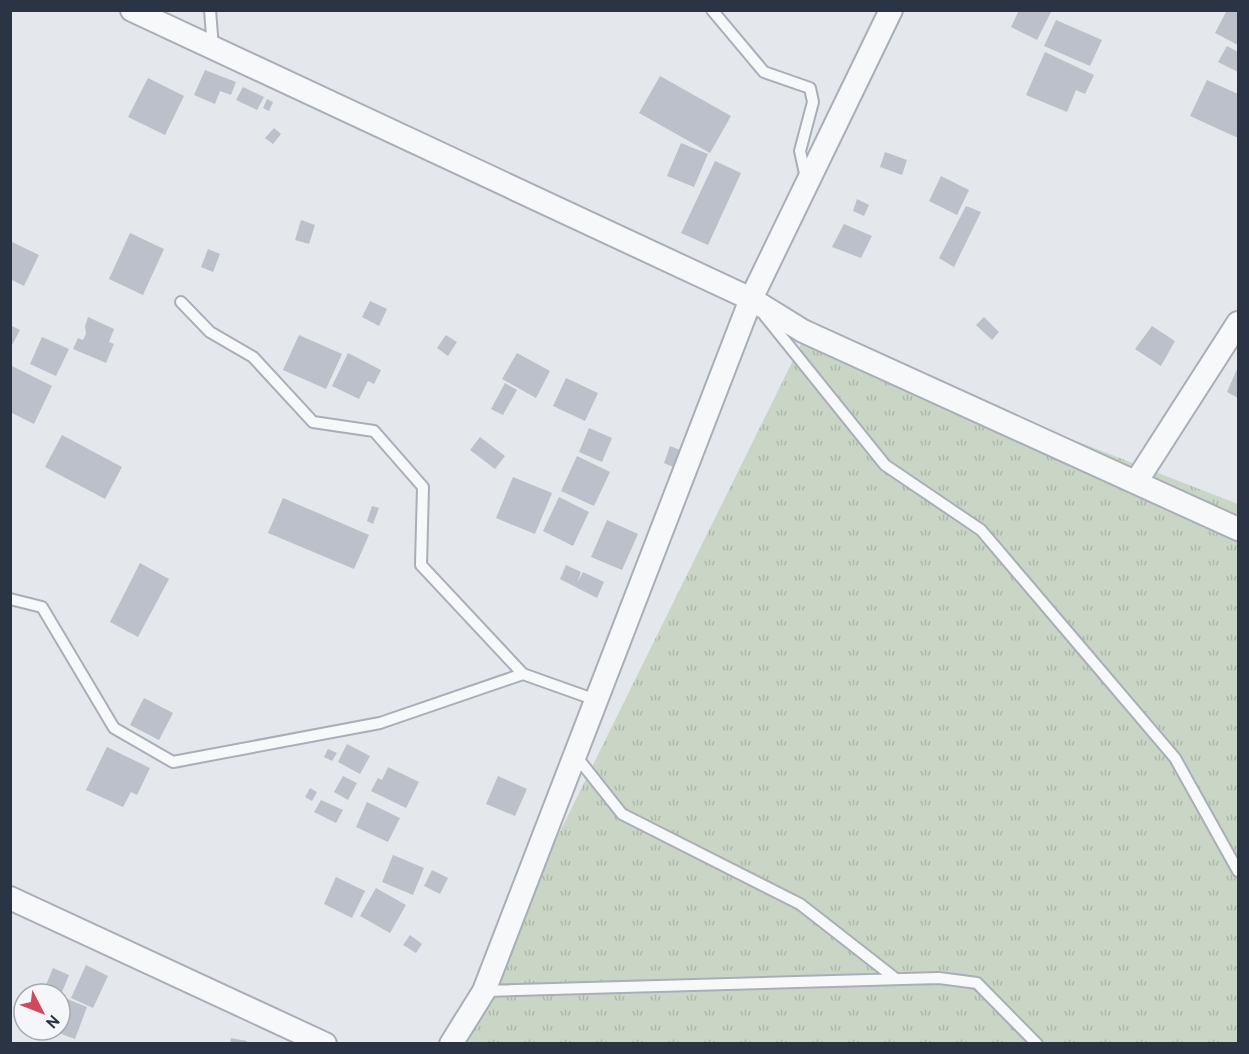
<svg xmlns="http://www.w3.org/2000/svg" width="1249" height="1054" font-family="Overpass,sans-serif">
<defs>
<pattern id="grass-tufts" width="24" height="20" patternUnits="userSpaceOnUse" patternTransform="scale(1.5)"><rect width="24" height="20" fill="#c9d6c5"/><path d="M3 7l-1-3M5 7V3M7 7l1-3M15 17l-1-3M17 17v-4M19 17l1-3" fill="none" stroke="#adb8ab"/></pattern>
</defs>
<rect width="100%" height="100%" fill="#e4e7ec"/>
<path fill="url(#grass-tufts)" d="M805,336l433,168v539l-783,1z"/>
<path fill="#bbc0ca" d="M1019,10h33l-15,30 -26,-13z
M1227,10h11v35l-23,-12z
M1056,20l46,20 -12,26 -46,-20z
M1227,46l11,6v20l-20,-10z
M1045,52l49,23 -9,19 -9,-4 -9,22 -41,-17z
M205,70l31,12 -5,13 -11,-4 -5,13 -21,-9z
M660,76l71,40 -21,37 -71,-40z
M148,78l36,18 -19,39 -37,-18z
M1207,80l31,14v44l-48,-22z
M243,87l21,10 -7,13 -21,-10z
M267,99l6,3 -4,9 -6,-3z
M274,128l7,6 -8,10 -8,-6z
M681,143l27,11 -14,33 -27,-11z
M885,152l22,8 -5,15 -22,-8z
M715,161l26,12 -33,72 -27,-12z
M941,176l28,14 -12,25 -28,-14z
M857,199l12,6 -5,11 -11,-5z
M966,206l15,6 -27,55 -15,-9z
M301,220l14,5 -6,19 -14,-4z
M844,224l28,12 -11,22 -29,-11z
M130,233l34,16 -21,46 -34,-16z
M10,241l29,14 -15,31 -14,-7z
M208,249l12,5 -7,18 -12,-5z
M370,301l17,8 -8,17 -17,-9z
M88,317l26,12 -5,13 5,2 -8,19 -33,-14 5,-11 5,2 3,-6 -1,-8z
M984,317l15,15 -7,8 -16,-15z
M10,325l10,5 -8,15h-2z
M1152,326l23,15 -14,25 -26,-17z
M299,335l43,19 -16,35 -43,-19z
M446,335l11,7 -9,14 -11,-8z
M42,337l27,12 -13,27 -26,-12z
M348,353l33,17 -7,14 -6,-3 -9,18 -27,-13z
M517,353l33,18 -14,27 -34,-19z
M10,365l42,21 -18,38 -24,-12z
M1238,367v31l-11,-6z
M566,378l32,15 -13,28 -32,-15z
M505,383l12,7 -14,25 -12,-6z
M589,428l23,10 -10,24 -23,-10z
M62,435l60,32 -17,32 -60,-32z
M480,437l25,19 -10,13 -25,-19z
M670,446l15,6 -7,17 -14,-6z
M577,456l33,16 -16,34 -33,-15z
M513,477l39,16 -17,41 -39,-16z
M559,497l30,15 -16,34 -30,-15z
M283,498l86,37 -15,34 -86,-36z
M372,506l7,2 -6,16 -6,-3z
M607,520l31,14 -16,36 -31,-13z
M140,563l29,16 -31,58 -28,-15z
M566,565l15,7 -4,11 6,-11 21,10 -7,16 -37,-19z
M144,698l29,15 -14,27 -29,-15z
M347,744l23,12 -10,18 -22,-12z
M107,747l43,21 -13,27 -6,-3 -8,15 -37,-17z
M328,749l9,4 -5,8 -8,-4z
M388,767l31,15 -13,26 -35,-17 7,-13 4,2z
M343,776l14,7 -9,17 -14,-8z
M498,776l29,13 -12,27 -29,-12z
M310,788l7,4 -5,9 -7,-4z
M321,800l22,10 -7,13 -22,-11z
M367,802l33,16 -12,24 -32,-15z
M393,855l31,13 -11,27 -31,-13z
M432,870l16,8 -8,16 -16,-8z
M336,877l29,14 -13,27 -28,-14z
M376,888l30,17 -16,28 -30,-17z
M410,935l12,9 -6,9 -13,-8z
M86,965l22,11 -15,32 -22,-10z
M53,968l16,7 -7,17 -16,-7z
M44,985l15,6 -1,3h-17z
M60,996l27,11 -12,32 -24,-9h9z
M231,1038l16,3 -1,3h-16z"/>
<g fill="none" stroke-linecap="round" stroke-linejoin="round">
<defs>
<path id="service" d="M210,10l3,38
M712,10l52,62 46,16 3,14 -13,49 6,27
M181,302l29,30 43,25 60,65 61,9 49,56 -2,78 102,109
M765,316l120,149 96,65 194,228 63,113
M10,599l32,8 72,121 59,34 207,-39 143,-49 73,26
M576,756l46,58 178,90 96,75
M484,991l455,-13 38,5 60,61"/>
<path id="minor" d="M132,10l619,289 52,32 435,198
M1136,482l102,-159
M10,898l315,146
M451,1044l33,-53 267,-692 140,-289"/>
</defs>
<use href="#service" stroke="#a9aeb7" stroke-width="14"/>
<use href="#minor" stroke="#a9aeb7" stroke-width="26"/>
<use href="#service" stroke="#f7f8fa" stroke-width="10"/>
<use href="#minor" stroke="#f7f8fa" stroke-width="22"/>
</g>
<rect width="1249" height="1054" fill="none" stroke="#2b3445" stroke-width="24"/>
<g transform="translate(42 1012) rotate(132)"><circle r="28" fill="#f4f6f9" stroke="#a4a8b1" stroke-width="1.5"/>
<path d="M0-4.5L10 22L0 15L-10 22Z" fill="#d1495b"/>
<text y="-9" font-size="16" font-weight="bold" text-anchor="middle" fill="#2b3445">N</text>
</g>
</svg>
